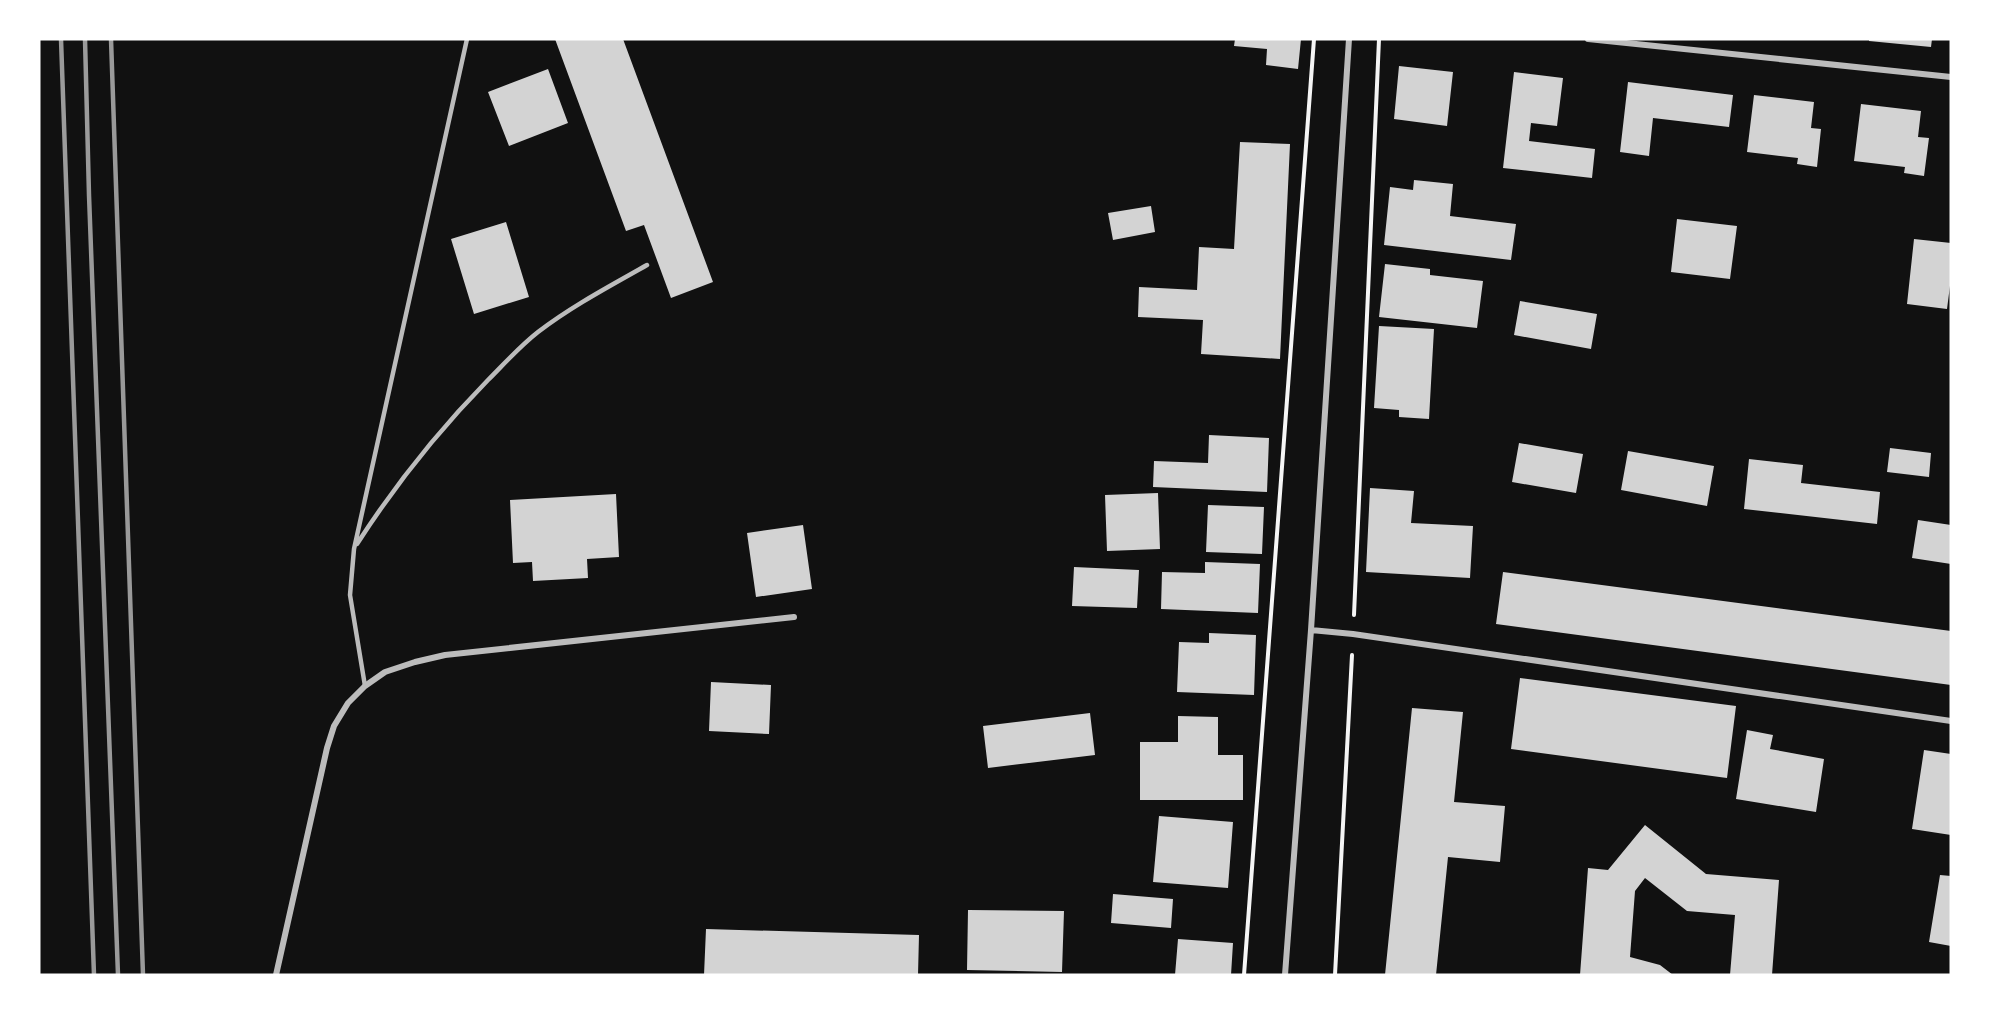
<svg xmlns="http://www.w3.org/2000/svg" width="1990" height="1014" font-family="Helvetica,sans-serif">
<rect width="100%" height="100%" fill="#111"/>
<path fill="#d3d3d3" d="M555,39h68l90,243 -42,16 -27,-73 -18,6z
M1235,39h66l-3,30 -32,-4 1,-16 -33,-3z
M1869,39h63l-1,8 -62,-6z
M1399,66l54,6 -6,54 -53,-7z
M548,69l20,54 -59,23 -21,-54z
M1514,72l49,6 -6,48 -26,-3 -2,18 66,8 -3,29 -89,-10z
M1628,82l105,13 -4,32 -76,-9 -4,38 -29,-4z
M1754,95l60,7 -3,26 10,1 -4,38 -20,-3 1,-6 -51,-6z
M1861,104l60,7 -3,26 11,1 -5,38 -20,-3 1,-6 -51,-6z
M1240,142l50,2 -10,215 -79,-5 2,-34 -65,-3 1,-30 58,3 2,-43 35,2z
M1414,180l39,4 -3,32 66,8 -5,36 -127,-15 6,-58 23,3z
M1151,206l4,26 -42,8 -5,-27z
M1677,219l60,7 -7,53 -59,-7z
M506,222l23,75 -55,17 -23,-75z
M1914,239l37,4v35l-4,31 -40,-5z
M1385,264l45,5v6l53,6 -6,47 -98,-11z
M1520,301l77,13 -6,35 -77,-14z
M1379,326l55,3 -5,90 -30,-2v-7l-25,-2z
M1209,435l60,3 -2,54 -114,-5 1,-26 54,2z
M1519,443l64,11 -7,39 -64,-11z
M1890,448l41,5 -2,24 -42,-5z
M1628,451l86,15 -7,40 -86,-16z
M1749,459l54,6 -2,18 79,9 -3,32 -133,-15z
M1370,488l44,3 -3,32 62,3 -3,52 -104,-6z
M1158,493l2,56 -53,2 -2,-56z
M616,494l3,63 -32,2 1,19 -55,3 -1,-19 -19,1 -3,-63z
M1208,505l56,2 -2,47 -56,-2z
M1918,520l33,5v39l-39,-6z
M803,525l9,64 -56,8 -9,-64z
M1205,562l55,2 -2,49 -97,-4 1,-37 43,1z
M1074,567l65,3 -2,38 -65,-2z
M1503,572l448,59v54l-455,-61z
M1209,633l47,2 -2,60 -77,-3 2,-50 30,1z
M1520,678l216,28 -9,72 -216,-29z
M711,682l60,3 -2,49 -60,-3z
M1412,708l51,4 -9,90 51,4 -5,56 -52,-5 -12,118h-51z
M1090,713l5,42 -107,13 -5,-42z
M1178,716l40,1v38h25v45h-103v-58h38z
M1747,730l26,5 -3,14 54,10 -8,53 -80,-13z
M1924,750l27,4v81l-39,-6z
M1159,816l74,6 -5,66 -75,-6z
M1645,825l61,49 73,6 -7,95h-42l5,-60 -48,-4 -42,-33 -10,13 -5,66 30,8 13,10h-93l8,-107 20,2z
M1940,875l11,1v70l-22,-4z
M1113,894l60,5 -2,29 -60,-5z
M968,910l96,1 -2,61 -95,-2z
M706,929l213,6 -1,40h-214z
M1178,939l55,4 -2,32h-56z"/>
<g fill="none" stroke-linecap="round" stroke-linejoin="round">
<path stroke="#f5f5f5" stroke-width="4" d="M1354,615l25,-576
M1244,975l70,-936
M1335,975l17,-320"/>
<path stroke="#bcbcbc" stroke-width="4.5" d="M357,544c38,-59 82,-114 131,-164 16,-16 32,-34 50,-48 34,-26 72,-46 109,-67
M365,686l-15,-91 4,-46 113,-510"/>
<path stroke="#bcbcbc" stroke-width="6" d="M1588,39l363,38
M1311,630l42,4 598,87
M276,975l51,-227 7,-22 14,-23 17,-17 20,-14 30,-10 30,-7 349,-38
M1285,975l26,-345 38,-591"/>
<path stroke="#9a9a9a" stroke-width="4.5" d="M61,39l33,936
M85,39l4,156 29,780
M111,39l32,936"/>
</g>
<rect width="1990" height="1014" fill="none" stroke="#ffffff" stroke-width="81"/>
</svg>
